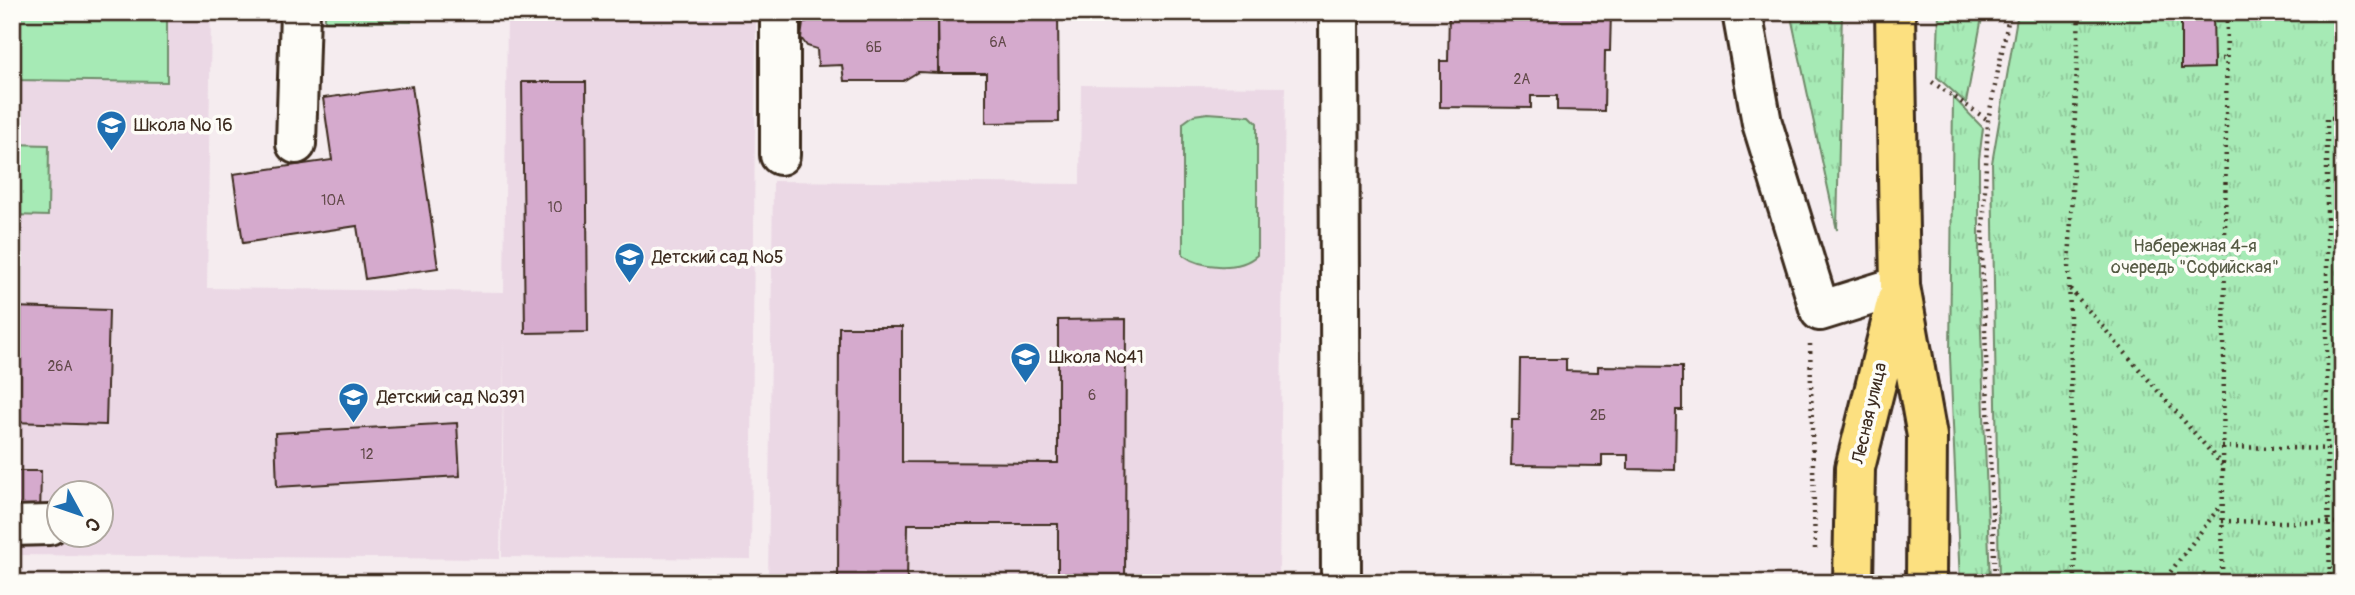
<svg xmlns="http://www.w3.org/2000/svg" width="2355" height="595" font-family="Pangolin,sans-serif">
<defs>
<pattern id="grass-tufts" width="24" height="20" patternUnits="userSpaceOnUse" patternTransform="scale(1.75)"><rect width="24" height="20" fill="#a6eab5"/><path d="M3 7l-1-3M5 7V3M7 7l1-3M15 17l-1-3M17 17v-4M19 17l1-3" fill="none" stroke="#90c99b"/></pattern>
</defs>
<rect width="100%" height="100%" fill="#f5ecef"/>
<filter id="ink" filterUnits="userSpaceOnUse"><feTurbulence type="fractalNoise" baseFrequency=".0143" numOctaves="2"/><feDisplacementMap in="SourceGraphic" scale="14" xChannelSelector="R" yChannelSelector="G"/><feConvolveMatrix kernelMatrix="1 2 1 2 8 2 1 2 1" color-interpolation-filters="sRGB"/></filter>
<g filter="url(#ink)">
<path fill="#ebd8e5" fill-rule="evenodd" d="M12,12h199l-4,276 297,4 3,-280h249l-5,547 -249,-2 2,-221 -4,223 -488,-4zM60,494h42v42h-42z
M1081,85l204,2 -6,496h-511l5,-402 307,3z"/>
<path fill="url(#grass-tufts)" stroke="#708a6a" stroke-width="2" d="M325,12h86v10l-86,-1z
M1790,12h52l-5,218z
M1939,12h44l-17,91 -29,-26z
M2018,12h325v571h-344l-7,-420z
M1953,97l30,31 -4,31v114l11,310h-30l-10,-226z"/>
<path fill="#a6eab5" stroke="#708a6a" stroke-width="2" d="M12,12h155v70l-155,-2z
M1208,113l42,3 7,7v132c-17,16 -55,14 -74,0v-132l11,-8z
M12,144l37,1 -1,71 -36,-1z"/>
<path fill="#d5aacd" stroke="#3b2a1e" stroke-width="2" d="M827,12h111v61l-20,-1 -15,9h-59l-2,-16 -24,1 -1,-17 -10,-3 -6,-8 2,-15z
M938,12h120l1,110 -73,1v-50h-47z
M1449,12h162l-1,39h-5l-1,60 -47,-1v-14h-26v12l-91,-1v-46h8z
M2181,12h32l1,56 -33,1z
M522,82h64l2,250 -63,1z
M412,86l26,182 -73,11 -8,-53 -114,17 -10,-69 99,-14 -9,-62z
M12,307l97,3 -3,115 -94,-3z
M1126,319l-1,264h-67v-59h-150l-1,59h-69l1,-256h63v135l156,1v-143z
M1520,359h46v12l32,1v-6l84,1v43h-6l-1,60 -47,-1v-14h-26v11l-91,-1 1,-45h7z
M457,423l3,53 -183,11 -2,-54z
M12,471h29l-1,46h-28z"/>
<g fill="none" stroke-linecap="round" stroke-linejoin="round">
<defs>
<path id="minor" d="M780,12v143
M1339,12l2,571
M1742,12l20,111 58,188 80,-25
M296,144l4,-132
M12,526l37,-1"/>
<path id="major" d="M1895,12l5,274 27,150 -1,147
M1853,583l2,-115 42,-169"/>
</defs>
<use href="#minor" stroke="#3b2a1e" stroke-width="44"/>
<use href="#major" stroke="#3b2a1e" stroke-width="44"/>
<path stroke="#3b2a1e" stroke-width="4.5" stroke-dasharray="2 5" stroke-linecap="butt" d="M2214,59h13
M1932,82l56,38
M2070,289l152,176
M1810,344l5,205
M2222,447l121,2
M2222,521l121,2
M1995,583l-13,-328 6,-135 22,-108
M2075,583l-6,-315 10,-256
M2162,583l59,-78
M2222,583l5,-571
M2330,583l-3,-134v-331h16"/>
<use href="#minor" stroke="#fdfcf7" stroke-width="38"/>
<use href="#major" stroke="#fce080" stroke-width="38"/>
</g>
</g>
<defs>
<symbol id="school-pin" viewBox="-11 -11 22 30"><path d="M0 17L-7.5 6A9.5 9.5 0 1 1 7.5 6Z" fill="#1f6fb2" stroke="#fdfcf7"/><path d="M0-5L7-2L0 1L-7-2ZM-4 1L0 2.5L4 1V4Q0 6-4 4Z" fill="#fff"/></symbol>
</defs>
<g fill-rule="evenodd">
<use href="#school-pin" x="94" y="108" width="35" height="47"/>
<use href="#school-pin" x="612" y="240" width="35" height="47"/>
<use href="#school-pin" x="1008" y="340" width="35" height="47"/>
<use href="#school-pin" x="336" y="380" width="35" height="47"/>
</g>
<g text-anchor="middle" stroke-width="7" stroke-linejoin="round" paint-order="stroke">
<g font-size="14" fill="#624a4a">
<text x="998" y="47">6А</text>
<text x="874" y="52">6Б</text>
<text x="1522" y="84">2А</text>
<text x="333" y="205">10А</text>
<text x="555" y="212">10</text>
<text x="60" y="371">26А</text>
<text x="1092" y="400">6</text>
<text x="1598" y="420">2Б</text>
<text x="367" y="459">12</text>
</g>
<g font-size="18" fill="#3b2a1e" stroke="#fdfcf7" text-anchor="start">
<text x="134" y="131">Школа № 16</text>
<text x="652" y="263">Детский сад №5</text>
<text x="1049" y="363">Школа №41</text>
<text x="377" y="403">Детский сад №391</text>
</g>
<g font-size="18" fill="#565a44" stroke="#fdfcf7">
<text x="2195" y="252">Набережная 4-я<tspan x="2195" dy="21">очередь "Софийская"</tspan></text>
</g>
<g font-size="18" fill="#3b2a1e" stroke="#fdfcf7">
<text transform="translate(1869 413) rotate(-77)" y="6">Лесная улица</text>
</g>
</g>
<rect width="2355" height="595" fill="none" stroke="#fdfcf7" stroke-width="42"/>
<rect x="21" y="21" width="2313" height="553" fill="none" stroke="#3b2a1e" stroke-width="2.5" filter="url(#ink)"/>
<g transform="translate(80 514) rotate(130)"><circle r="33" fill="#fdfcf7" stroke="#afa8a0" stroke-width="2"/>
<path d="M0-5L12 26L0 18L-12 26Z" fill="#1f6fb2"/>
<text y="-10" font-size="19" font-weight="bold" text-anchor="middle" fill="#3b2a1e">С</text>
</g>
</svg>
